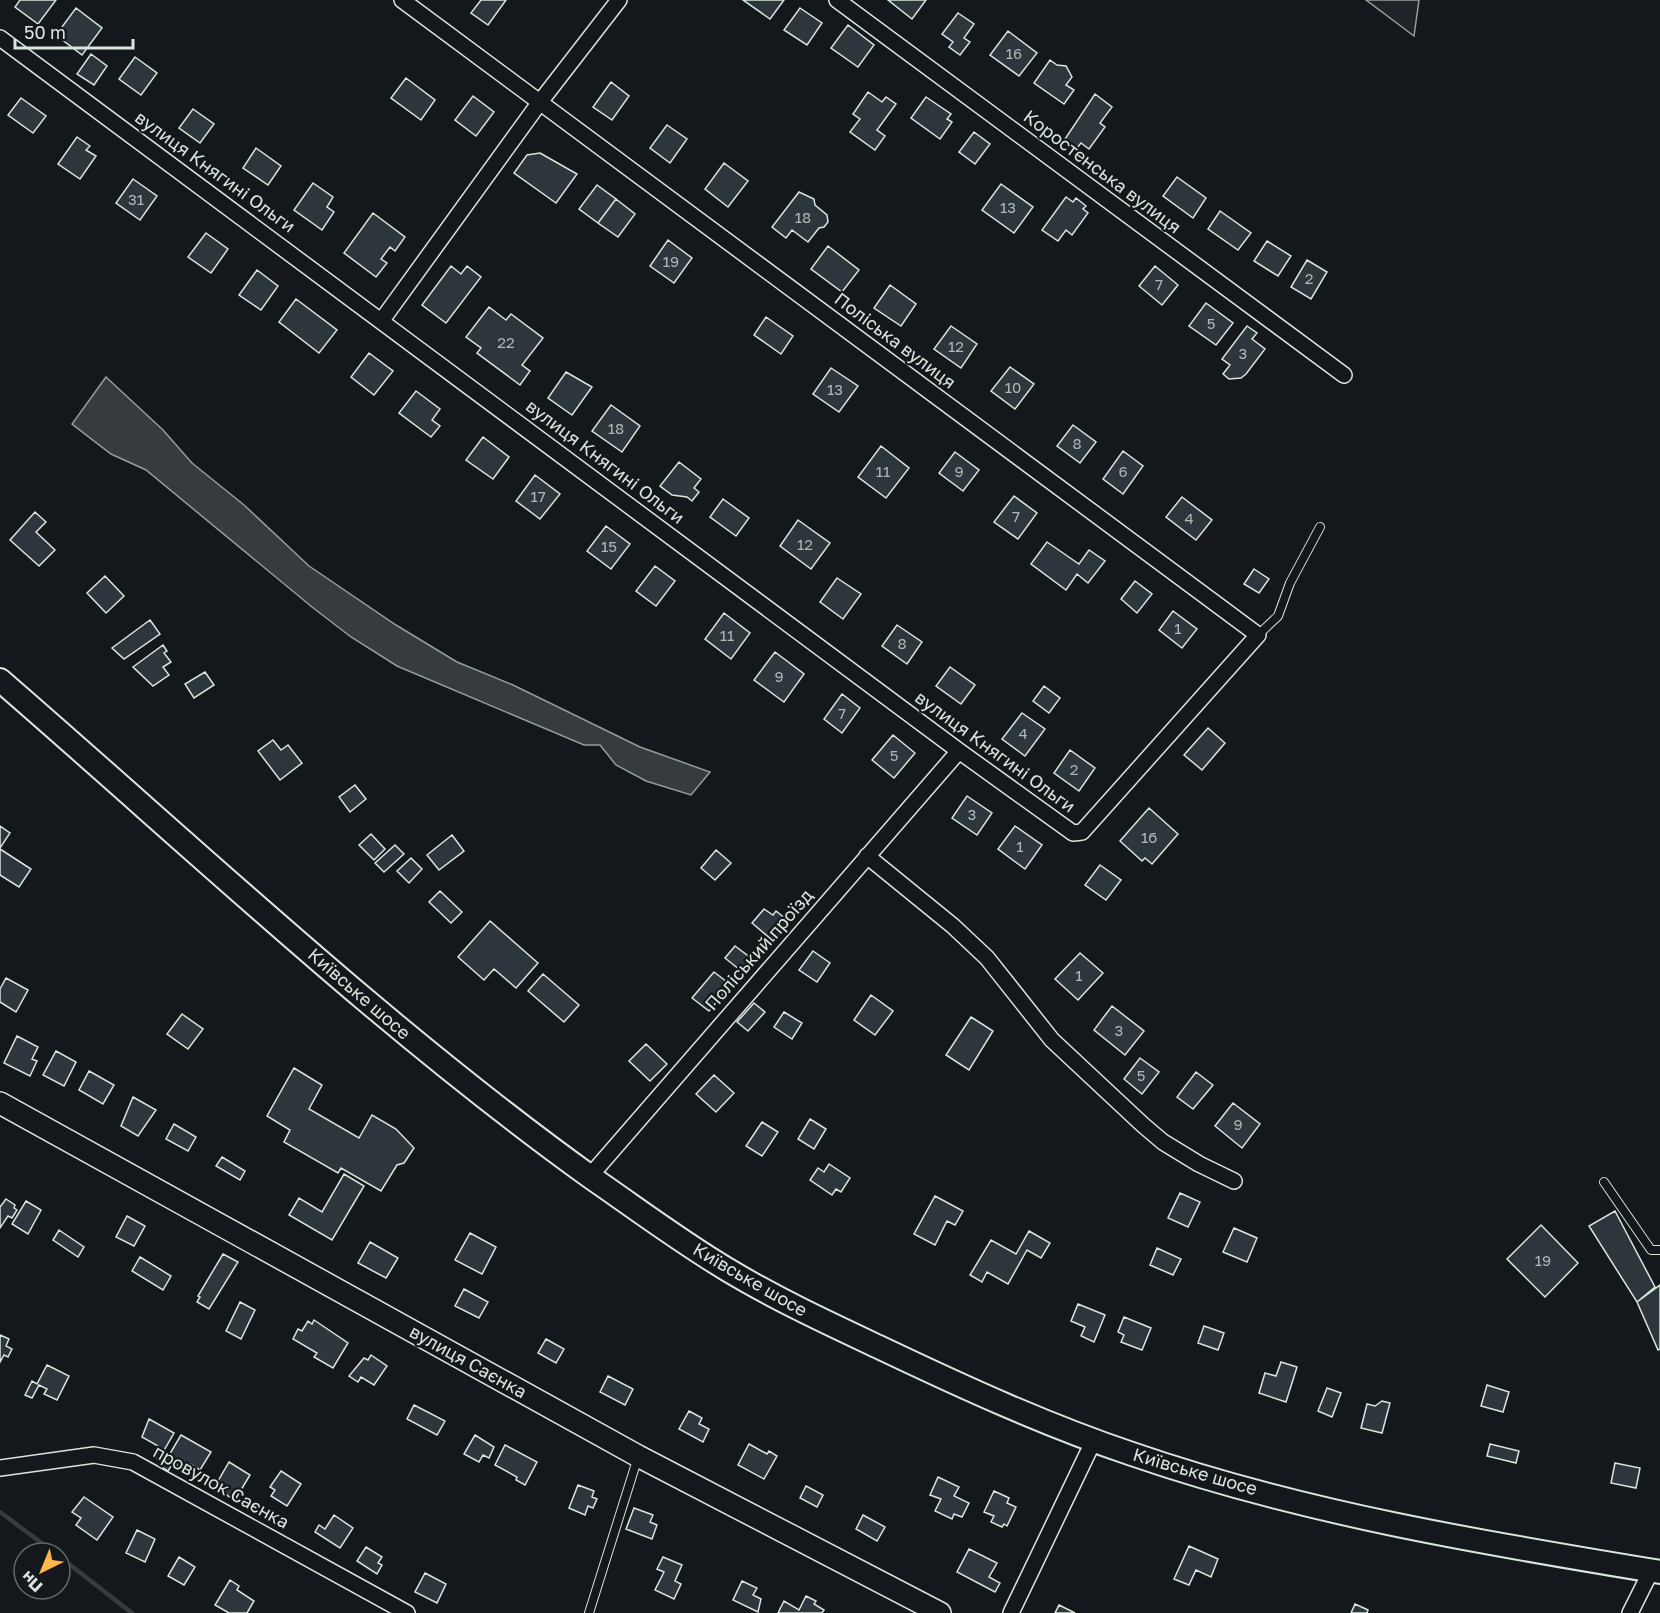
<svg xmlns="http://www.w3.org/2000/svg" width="1660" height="1613" font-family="'Golos Text',sans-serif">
<rect width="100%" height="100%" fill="#14181c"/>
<path fill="#202428" stroke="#939e99" stroke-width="1.5" d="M1366,0h53l-5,36z"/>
<path fill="#363b3e" stroke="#939e99" stroke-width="1.5" d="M106,377l57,53 29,33 52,42 65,61 87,59 61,37 56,23 127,62 70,25 -19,23 -45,-14 -30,-16 -16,-20h-16l-187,-79 -46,-29 -39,-30 -166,-137 -35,-16 -39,-30z"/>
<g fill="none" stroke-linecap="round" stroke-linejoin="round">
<path stroke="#363b3e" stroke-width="4.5" d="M0,1512l55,41
M60,1557l72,56"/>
</g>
<path fill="#2c363c" stroke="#d8e6dc" stroke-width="1.5" d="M20,0h36l-18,24 -23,-17z
M481,0h25l-18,25 -17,-12z
M743,0h41l-14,19z
M888,0h38l-14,19z
M76,8l26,20 -20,27 -26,-20z
M800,8l22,15 -15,22 -23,-15z
M958,13l16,11 -10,14 6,4 -10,13 -11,-8 4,-5 -11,-8z
M848,25l26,20 -16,22 -27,-19z
M1008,31l29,22 -18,23 -29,-21z
M91,54l16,12 -13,19 -17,-11z
M135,57l22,16 -16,22 -22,-16z
M1050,60l7,5 9,1 6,11 -6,8 8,5 -10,14 -30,-21z
M406,78l29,22 -14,20 -30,-22z
M611,82l18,14 -17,24 -19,-13z
M868,92l14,10 4,-5 10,7 -19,26 8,6 -10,14 -25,-18 10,-13 -7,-5z
M1095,94l17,13 -12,16 5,4 -16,22 -8,-6 -4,5 -12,-9z
M473,96l21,16 -18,24 -21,-16z
M926,97l25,17 -4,5 5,3 -12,17 -29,-21z
M21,98l25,18 -13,17 -25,-18z
M193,109l21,15 -14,19 -21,-15z
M667,125l20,14 -17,24 -20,-15z
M974,132l16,12 -15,20 -16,-12z
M77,137l13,9 -4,4 10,6 -16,23 -22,-15z
M256,148l25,18 -13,19 -25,-17z
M540,153l37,21 -21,29 -42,-30 13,-18z
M724,163l24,18 -20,26 -23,-18z
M1177,177l29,21 -13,20 -30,-22z
M133,179l24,17 -17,24 -24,-17z
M313,183l20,14 -6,10 7,5 -12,18 -28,-20z
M1001,184l32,23 -19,26 -32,-23z
M597,185l19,14 -18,24 -19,-14z
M799,192l15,7 1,6 12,10 1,7 -4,5 -5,1 -11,14 -16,-12 -6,8 -14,-11z
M1066,197l7,5 3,-4 10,8 -3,3 5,4 -16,22 -6,-5 -8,11 -16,-11z
M616,199l19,15 -17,23 -20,-14z
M1220,211l31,22 -13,17 -30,-21z
M373,213l32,24 -10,14 -5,-4 -9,12 6,4 -11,14 -32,-24z
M206,233l22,16 -17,24 -23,-16z
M668,240l24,18 -18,25 -24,-17z
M1267,241l24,15 -13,20 -24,-15z
M828,246l31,24 -17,22 -31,-23z
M1307,260l20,12 -16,27 -20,-12z
M451,266l10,8 6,-8 14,11 -35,46 -24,-18z
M1155,266l23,19 -16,20 -23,-19z
M257,270l21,16 -17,24 -22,-15z
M890,285l26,19 -15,22 -27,-18z
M296,299l41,31 -18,23 -40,-31z
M1206,303l27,20 -17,22 -27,-19z
M489,307l17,13 5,-6 32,24 -21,27 8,6 -10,14 -43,-32 4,-5 -15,-11z
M766,317l27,19 -12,18 -27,-19z
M951,326l26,18 -16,24 -27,-19z
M1247,326l10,7 -5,6 13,10 -19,25 -5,4 -12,1 -6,-5 7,-9 -8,-6z
M369,353l24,18 -19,24 -23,-18z
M1010,367l24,17 -19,25 -24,-18z
M831,368l27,18 -19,26 -26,-18z
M566,372l26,15 -20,28 -24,-17z
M416,391l24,18 -8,11 8,6 -9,11 -32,-24z
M611,405l29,21 -18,26 -30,-21z
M1073,425l23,17 -16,21 -23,-17z
M483,437l26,20 -16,22 -27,-19z
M881,446l28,22 -23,30 -28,-21z
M1123,451l20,15 -20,28 -20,-15z
M955,452l24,18 -16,21 -24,-18z
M679,462l22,17 -7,9 5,4 -7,9 -5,-4 -15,-2 -12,-9z
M535,475l25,19 -20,25 -24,-18z
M1014,496l23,17 -19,26 -24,-17z
M1182,497l30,23 -16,20 -30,-23z
M723,499l26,19 -13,18 -26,-19z
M35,512l11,10 -10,10 19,18 -16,16 -29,-26z
M798,520l32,23 -19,26 -31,-23z
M606,526l24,18 -19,25 -24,-18z
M1047,542l32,22 10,-14 16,11 -17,22 -11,-9 -11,16 -35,-26z
M655,566l20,15 -19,25 -20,-15z
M1254,569l15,10 -10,14 -15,-9z
M105,576l19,20 -18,17 -19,-20z
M837,578l24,16 -18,25 -23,-17z
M1135,581l17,13 -15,19 -16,-14z
M1173,611l24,18 -15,19 -23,-18z
M724,613l26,20 -19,26 -26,-20z
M150,620l10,14 -36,25 -12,-11z
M897,625l25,17 -15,22 -25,-18z
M163,645l4,6 -3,2 7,9 -8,5 6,8 -16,11 -20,-19z
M775,652l29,22 -20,28 -30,-22z
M950,667l25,18 -14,19 -25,-18z
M205,672l9,13 -20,13 -9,-14z
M1044,686l16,12 -11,15 -16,-12z
M842,694l18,14 -18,25 -18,-14z
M1022,713l23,16 -20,27 -23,-17z
M1208,728l17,15 -23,27 -18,-15z
M893,735l22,18 -21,25 -22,-18z
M273,740l8,10 7,-5 14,18 -22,17 -22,-29z
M1070,750l25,18 -16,23 -25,-18z
M355,785l11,14 -16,13 -11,-15z
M967,796l25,17 -15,22 -25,-17z
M1149,808l29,26 -26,30 -7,-6 -3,3 -22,-20z
M0,826l10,7 -10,15z
M1015,826l27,19 -17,24 -27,-20z
M371,834l14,15 -11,11 -15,-15z
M452,835l12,16 -25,19 -12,-15z
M395,845l9,9 -20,18 -9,-9z
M0,849l31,20 -12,18 -19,-12z
M716,850l15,13 -16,17 -14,-12z
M411,858l11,11 -13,14 -12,-12z
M1100,865l21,15 -15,20 -21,-15z
M440,891l22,21 -11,11 -22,-21z
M764,909l9,6 3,-4 14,11 -17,19 -21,-18z
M490,921l48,42 -22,25 -22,-19 -10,11 -26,-23z
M735,946l20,15 -10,13 -20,-16z
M813,951l17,12 -13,19 -18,-12z
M1080,953l23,20 -25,27 -23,-21z
M714,972l17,13 -22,26 -17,-13z
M543,974l36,31 -15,17 -36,-31z
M6,978l22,12 -12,22 -16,-10v-13z
M871,995l22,16 -18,24 -21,-15z
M754,1003l11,9 -17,19 -11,-9z
M1112,1006l32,25 -19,24 -31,-25z
M784,1012l18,11 -10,16 -18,-12z
M182,1014l21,15 -15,20 -21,-15z
M971,1017l22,14 -24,39 -23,-15z
M17,1036l21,11 -6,12 5,2 -7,15 -26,-13z
M646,1044l21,20 -17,17 -21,-20z
M56,1051l20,11 -12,24 -21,-11z
M1140,1058l19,14 -17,22 -18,-15z
M294,1068l28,17 -13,24 50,29 13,-23 24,14 18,19 -10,15 -7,2 -16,26 -40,-23 -3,5 -54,-31 6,-12 -23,-14z
M89,1071l25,14 -11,19 -24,-14z
M1196,1072l17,13 -20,24 -16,-12z
M714,1075l20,18 -18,19 -20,-18z
M133,1097l23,13 -18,26 -17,-10z
M1233,1103l27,21 -18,24 -27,-22z
M810,1119l16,10 -12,20 -16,-10z
M762,1122l16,10 -16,24 -16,-10z
M174,1124l22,13 -8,14 -22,-12z
M222,1157l23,14 -5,9 -24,-14z
M829,1164l21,14 -9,14 -5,-3 -4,6 -22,-15 8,-12 6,4z
M344,1174l20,12 -32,54 -43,-25 10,-17 23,14z
M1180,1193l20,9 -12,25 -20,-9z
M935,1196l28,15 -8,14 -8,-4 -12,24 -21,-11z
M6,1199l9,6 -1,3 3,2 -5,8 -4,-2 -8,12v-21z
M26,1201l15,9 -13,24 -16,-10z
M1615,1211l40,76 -18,15 -48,-76z
M127,1216l18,10 -11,20 -18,-9z
M1541,1225l37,38 -33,34 -38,-38z
M1234,1228l23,10 -10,24 -24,-10z
M59,1230l25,17 -6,10 -25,-17z
M1029,1231l21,12 -9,15 -14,-8 -19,34 -21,-12 -5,10 -12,-7 21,-35 25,14z
M470,1233l26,14 -14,27 -27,-14z
M370,1242l28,16 -12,20 -28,-15z
M1157,1248l24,11 -8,16 -23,-10z
M223,1254l15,8 -29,47 -12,-7 3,-5 -2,-1z
M140,1257l31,19 -8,14 -31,-19z
M1660,1285v64l-2,1 -21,-48z
M464,1289l24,13 -9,16 -24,-12z
M240,1302l15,8 -14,29 -15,-8z
M1078,1304l27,11 -11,27 -13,-6 4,-9 -14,-6z
M1124,1317l27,11 -9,22 -21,-8 3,-7 -6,-3z
M314,1320l34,23 -15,25 -19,-11 3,-4 -24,-14 5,-10 4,2 6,-10 4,3z
M1204,1326l20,7 -6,17 -20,-7z
M0,1335l9,4 -3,7 6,3 -4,8 -4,-2 -4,7z
M546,1339l18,10 -8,14 -18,-10z
M371,1355l16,11 -13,19 -13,-8 -3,5 -9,-6 15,-18 4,2z
M1281,1362l16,5 -11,35 -27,-9 6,-20 11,3z
M47,1365l22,11 -12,24 -13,-6 3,-5 -8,-4 -7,13 -7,-3 7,-14 5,3z
M608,1376l25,13 -8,16 -25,-13z
M1487,1385l22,7 -6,20 -22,-6z
M1327,1388l14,5 -9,24 -14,-6z
M1382,1401l8,2 -8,30 -21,-5 6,-24 8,2z
M414,1405l31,16 -8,14 -30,-16z
M689,1411l13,7 -3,6 10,5 -6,13 -24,-13z
M149,1419l25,14 -15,26 -6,-3 5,-10 -16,-9z
M181,1435l30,17 -11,18 -10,-6 -4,6 -13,-7 -5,8 -6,-4z
M475,1435l19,12 -5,11 -6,-3 -4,7 -15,-8z
M749,1444l18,10 2,-3 8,5 -13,23 -26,-14z
M1490,1444l29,7 -3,12 -29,-7z
M505,1445l32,17 -12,23 -9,-5 1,-3 -22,-12z
M229,1462l21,13 -15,25 -21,-12z
M1615,1463l25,5 -4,20 -25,-5z
M281,1471l20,13 -14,22 -16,-10 4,-6 -5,-3z
M938,1477l21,10 -5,9 15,7 -7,14 -8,-3 -2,5 -17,-8 6,-12 -11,-4z
M578,1485l16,6 -2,6 5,2 -4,9 -5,-2 -3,9 -16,-7z
M806,1486l17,9 -6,12 -17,-9z
M994,1491l15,7 -2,5 9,4 -9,19 -3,-2 -2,3 -11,-5 3,-6 -10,-4z
M84,1497l29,20 -16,23 -21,-15 5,-7 -9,-6z
M634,1508l19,7 -3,7 7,3 -5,14 -26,-10z
M334,1515l19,13 -13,20 -25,-16 4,-7 6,4z
M863,1515l22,12 -8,14 -21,-12z
M137,1530l18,9 -10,23 -19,-9z
M1189,1546l29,13 -7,18 -15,-7 -7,15 -15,-6z
M366,1547l16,10 -4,6 4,2 -5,9 -20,-13z
M969,1549l28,14 -8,14 11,6 -5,9 -38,-20z
M179,1557l16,10 -11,18 -16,-9z
M663,1557l19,8 -7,16 6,3 -7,15 -19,-9 9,-18 -7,-3z
M425,1573l21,11 -9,19 -22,-11z
M230,1580l9,6 -2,4 17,11 -7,12h-18l-14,-8z
M742,1581l15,7 -4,7 8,4 -3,13 -25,-12z
M806,1596l10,5 -2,3 10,6 -2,3h-44l6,-12 15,9z
M1355,1604l13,6 -1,3h-16z
M1059,1605l16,8h-20z"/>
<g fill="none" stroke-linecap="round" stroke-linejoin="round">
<defs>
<path id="lane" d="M1258,635l20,-19 12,-33 30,-56
M1604,1182l47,68h9
M589,1613l49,-156"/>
<path id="street" d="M837,0l507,375
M0,38l959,713 114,82 9,-1 176,-197 -856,-635
M382,320l158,-218 79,-102
M867,856l86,70 34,32 65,82 91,85 20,17 36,22 35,17
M590,1176l369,-425
M0,1468l94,-13 39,7 274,151
M1011,1613l83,-173
M1630,1613l21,-42"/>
<path id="secondary" d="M0,1103l638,353 302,157"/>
<path id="primary" d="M0,680c195,169 382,347 592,498 45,31 89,64 136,92 50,30 102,54 155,79 82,39 163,76 249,105 171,59 351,89 528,118"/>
</defs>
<use href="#lane" stroke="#d8e6dc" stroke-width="10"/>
<use href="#street" stroke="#d8e6dc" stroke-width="18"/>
<use href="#secondary" stroke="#d8e6dc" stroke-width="24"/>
<use href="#primary" stroke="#d8e6dc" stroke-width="26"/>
<use href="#lane" stroke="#14181c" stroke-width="8"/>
<use href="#street" stroke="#14181c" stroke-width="15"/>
<use href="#secondary" stroke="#14181c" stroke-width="21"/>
<use href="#primary" stroke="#14181c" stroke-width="22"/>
</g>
<g text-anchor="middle" stroke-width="4.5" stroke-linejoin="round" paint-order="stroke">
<g font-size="15" fill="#adbab4">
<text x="1014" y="59">16</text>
<text x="136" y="205">31</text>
<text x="1008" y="213">13</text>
<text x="803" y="223">18</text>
<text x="671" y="267">19</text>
<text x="1309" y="284">2</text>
<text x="1159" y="290">7</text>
<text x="1211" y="329">5</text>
<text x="506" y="348">22</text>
<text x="956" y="352">12</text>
<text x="1243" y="359">3</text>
<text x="1013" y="393">10</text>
<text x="835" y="395">13</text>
<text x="616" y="434">18</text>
<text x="1077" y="449">8</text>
<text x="883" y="477">11</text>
<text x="959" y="477">9</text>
<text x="1123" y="477">6</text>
<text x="538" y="502">17</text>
<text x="1016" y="522">7</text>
<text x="1189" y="524">4</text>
<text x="805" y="550">12</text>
<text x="609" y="552">15</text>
<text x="1178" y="634">1</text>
<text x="727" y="641">11</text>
<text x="902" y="649">8</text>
<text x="779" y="682">9</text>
<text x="842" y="719">7</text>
<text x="1023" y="739">4</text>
<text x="894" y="761">5</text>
<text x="1074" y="775">2</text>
<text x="972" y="820">3</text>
<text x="1149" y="843">1б</text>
<text x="1020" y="852">1</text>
<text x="1079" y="981">1</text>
<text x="1119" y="1036">3</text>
<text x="1141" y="1081">5</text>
<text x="1238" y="1130">9</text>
<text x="1543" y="1266">19</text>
</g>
<g font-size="18" fill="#d8e6dc" stroke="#14181c">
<text transform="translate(215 172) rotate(36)" y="6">вулиця Княгині Ольги</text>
<text transform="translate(1102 172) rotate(37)" y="6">Коростенська вулиця</text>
<text transform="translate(895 341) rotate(37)" y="6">Поліська вулиця</text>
<text transform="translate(605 462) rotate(37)" y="6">вулиця Княгині Ольги</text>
<text transform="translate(995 752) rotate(36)" y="6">вулиця Княгині Ольги</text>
<text transform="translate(759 950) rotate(-49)" y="6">Поліський проїзд</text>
<text transform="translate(359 994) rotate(41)" y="6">Київське шосе</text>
<text transform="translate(750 1280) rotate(30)" y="6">Київське шосе</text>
<text transform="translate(468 1362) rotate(29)" y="6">вулиця Саєнка</text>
<text transform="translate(1195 1472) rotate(16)" y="6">Київське шосе</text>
<text transform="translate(221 1487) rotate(29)" y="6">провулок Саєнка</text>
</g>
</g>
<g transform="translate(42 1571) rotate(223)"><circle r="28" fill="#14181c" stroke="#626a69" stroke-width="1.5"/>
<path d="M0-4.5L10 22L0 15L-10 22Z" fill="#ffb74d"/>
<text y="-9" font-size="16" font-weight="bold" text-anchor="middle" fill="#d8e6dc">Пн</text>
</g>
<path d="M15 39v9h118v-9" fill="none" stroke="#d8e6dc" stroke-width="3"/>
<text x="24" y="39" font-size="18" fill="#d8e6dc" stroke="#14181c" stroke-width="4.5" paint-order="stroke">50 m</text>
</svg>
